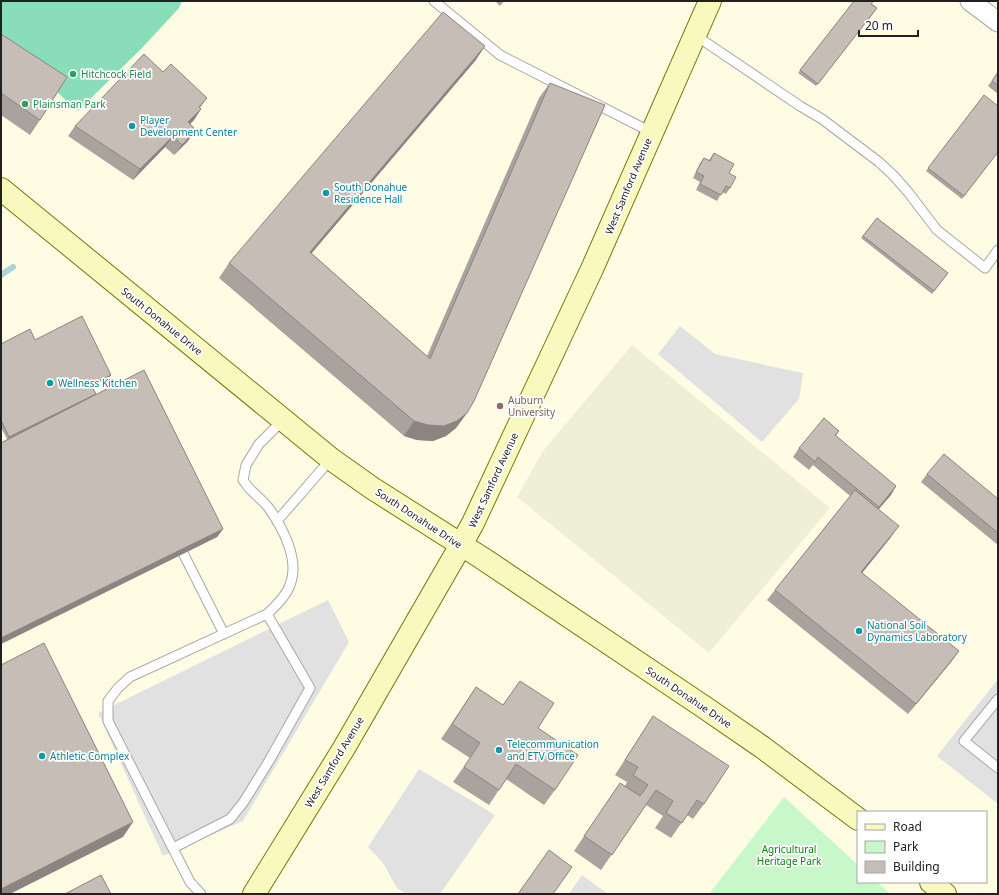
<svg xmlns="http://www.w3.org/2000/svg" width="999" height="895" font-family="'Noto Sans',sans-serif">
<rect width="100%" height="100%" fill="#f1eee8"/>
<path fill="#fefde4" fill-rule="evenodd" d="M1,1h997v893h-997zM858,812h128v70h-128z"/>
<path fill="#eeefd4" d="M632,345l198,163 -121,145 -192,-156 26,-46z"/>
<path fill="#c8f8ca" d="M784,797l74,68v17h19l13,12h-181z"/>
<path fill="#89ddb9" d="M1,1h181l-3,7 -37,40 -64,63 -21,-19 -56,-36z"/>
<path fill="#e1e1e1" d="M680,326l35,28 88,19 -4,26 -37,43 -104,-88z
M328,600l21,42 -106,179 -80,35 -65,-143z
M998,679v125l-61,-48z
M419,769l76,46 -55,79h-34l-9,-6 -14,-25 -15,-16z
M582,875l26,19h-39z"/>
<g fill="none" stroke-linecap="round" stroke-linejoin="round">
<path stroke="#aad4dd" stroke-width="6" d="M1,275l12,-8"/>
<defs>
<path id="lane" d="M434,1l66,54 151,77
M695,35l105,71 22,13 57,43 14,13 15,17 29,38 48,38 13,-18
M277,521l54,-62
M178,543l46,91
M998,699l-34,42 34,27
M173,848l57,-29 13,-16 26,-42 41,-73 -43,-74
M201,894l-11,-12 -82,-161v-20l10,-13 12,-11 137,-63c9,-8 19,-18 23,-29 10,-25 -7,-57 -22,-78 -4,-5 -10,-10 -15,-15 -4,-3 -7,-8 -10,-12l3,-15 13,-21 24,-24"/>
<path id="street" d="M970,1l28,21"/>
<path id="secondary" d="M1,189l330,270 41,29 110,70 222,149 58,40 96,72
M931,882l14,12
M254,894l90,-146 117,-203 12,-22 119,-254 118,-268"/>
</defs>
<use href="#lane" stroke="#a8a8a8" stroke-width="11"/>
<use href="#street" stroke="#a8a8a8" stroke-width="21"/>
<use href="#secondary" stroke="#707808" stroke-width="24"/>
<use href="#lane" stroke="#fff" stroke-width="9"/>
<use href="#street" stroke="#fff" stroke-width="19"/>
<use href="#secondary" stroke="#f8f8bf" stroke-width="22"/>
</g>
<path fill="#aaa39d" d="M495,1h9l-4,5z
M854,1l18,3 5,4 -61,78 -18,-13z
M1,34l39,86 -10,15 -29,-20z
M485,46l-10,15 -164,192 116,103 112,-258 11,-15 -83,330 -11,15 -10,8 -13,5 -16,-1 -13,-4 -185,-158 10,-15z
M998,72v22l-10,-8z
M984,95l14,57 -36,47 -36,-28z
M200,108l1,1 -7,11 -4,4 -2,17 -14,14 -9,-8 -32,33 -65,-44 7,-10z
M714,153l15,20 1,15 -4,6 -4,-2 -5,9 -21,-11 4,-8 -7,-4 7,-15 4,-5 5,2z
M877,218l71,55 -16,21 -71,-56z
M35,340l76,35 -2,3 -17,8 4,8 -1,1 128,134 -6,8 -216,107v-201l6,-4 -6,-12v-83z
M839,431l-3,5 60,50 -5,9 -13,14 13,28 -29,36 97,78 -8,11 -43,52 -141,-114 8,-10 75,-94 -37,-31 -4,5 -16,-13 6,-9z
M927,474l71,25v46l-77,-63z
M520,681l18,47 17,62 -11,15 -38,-26 -17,26 -36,-23 17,-24 -29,-19 35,-52 27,18z
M653,716l51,88 -11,15 -6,-4 -16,23 -16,-10 8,-12 -17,-11 -45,65 -27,-19 46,-68 5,3 2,-4 -12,-7z"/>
<path fill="#8b8480" d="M485,46l-10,15 -175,206 10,-15z
M207,98l-8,11v-2z
M201,109l-7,11 -13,13 7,-11z
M196,130l-8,11 -14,14 8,-10z
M173,136l-8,11 -32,33 7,-11z
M111,375l-2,3 -20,9 2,-2z
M96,394l-2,2 -87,43 2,-2z
M467,413l-11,15 -10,8 -13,5 -16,-1 -13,-4 10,-15z
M896,486l-5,9 -18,21 6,-9z
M899,526l-8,11 -37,46 7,-11z
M223,529l-6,8 -216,107v-6z
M959,651l-8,11 -43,52 8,-10z
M133,822l-10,15 -113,57h-9v-5z"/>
<path fill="#c6bdb7" stroke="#8b8480" d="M854,1h20l-3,3 6,4 -59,76 -18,-14z
M443,12l42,34 -175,206 120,107 120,-276 55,22 -131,296 -7,12 -10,8 -13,5 -16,-1 -14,-4 -185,-158z
M1,34l66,43 -27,43 -39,-27z
M144,54l19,18 8,-8 36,34 -8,9 2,2 -13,13 8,8 -14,15 -9,-9 -33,33 -65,-43z
M998,72v13l-6,-4z
M984,95l14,11v46l-34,44 -36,-28z
M714,153l20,11 -5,9 7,4 -6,11 -4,-2 -5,9 -21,-11 4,-8 -8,-4 8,-14 6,3z
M877,218l71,55 -14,18 -71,-55z
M82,316l29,59 -20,10 5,9 -87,43 -8,-17v-76l29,-15 5,11z
M144,370l79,159 -222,109v-195z
M824,418l15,13 -4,4 61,51 -17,21 -61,-50 -3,5 -16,-14z
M944,454l54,45v34l-71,-59z
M855,490l44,36 -38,46 98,79 -43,53 -141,-114z
M44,643l89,179 -132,67v-224z
M520,681l34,22 -16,25 40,27 -23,35 -39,-26 -17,26 -35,-23 16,-24 -28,-19 24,-37 27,18z
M653,716l76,50 -25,38 -7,-4 -15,23 -16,-10 7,-12 -17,-11 -44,65 -28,-19 36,-53 20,13 8,-11 -15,-10 5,-8 -13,-7z
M549,850l23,17 -19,27h-35z
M101,875l10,19h-46z"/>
<g fill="#2e9e5b" stroke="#fff" stroke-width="1.5">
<circle cx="73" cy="74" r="4"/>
<circle cx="25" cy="104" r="4"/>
</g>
<g fill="#0f9aa8" stroke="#fff" stroke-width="1.5">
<circle cx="132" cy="126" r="4"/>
<circle cx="326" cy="193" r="4"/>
<circle cx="50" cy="383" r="4"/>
<circle cx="859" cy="631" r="4"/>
<circle cx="499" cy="750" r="4"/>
<circle cx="42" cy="756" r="4"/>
</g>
<circle fill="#8d6e63" stroke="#fff" stroke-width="1.5" cx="500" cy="406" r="4"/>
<g text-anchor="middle" stroke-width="3.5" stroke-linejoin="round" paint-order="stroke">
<g font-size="10" fill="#27864d" stroke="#fff" text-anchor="start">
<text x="81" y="78">Hitchcock Field</text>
<text x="33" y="108">Plainsman Park</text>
</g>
<g font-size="10" fill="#0d838f" stroke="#fff" text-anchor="start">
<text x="140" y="124">Player<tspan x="140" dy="12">Development Center</tspan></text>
<text x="334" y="191">South Donahue<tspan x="334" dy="12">Residence Hall</tspan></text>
<text x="58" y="387">Wellness Kitchen</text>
<text x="867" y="629">National Soil<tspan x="867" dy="12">Dynamics Laboratory</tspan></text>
<text x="507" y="748">Telecommunication<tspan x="507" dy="12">and ETV Office</tspan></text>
<text x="50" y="760">Athletic Complex</text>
</g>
<g font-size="10" fill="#212121" stroke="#fff">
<text transform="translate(628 186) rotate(-67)" y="4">West Samford Avenue</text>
<text transform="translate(162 321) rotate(39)" y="4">South Donahue Drive</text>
<text transform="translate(493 480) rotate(-65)" y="4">West Samford Avenue</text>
<text transform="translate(419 518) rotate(33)" y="4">South Donahue Drive</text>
<text transform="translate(689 697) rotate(34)" y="4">South Donahue Drive</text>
<text transform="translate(334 762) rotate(-59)" y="4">West Samford Avenue</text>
</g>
<g font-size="10" fill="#785e54" stroke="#fff" text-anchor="start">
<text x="508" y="404">Auburn<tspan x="508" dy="12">University</tspan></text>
</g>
<g font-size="10" fill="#0f7f14" stroke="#fff">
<text x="789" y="853">Agricultural<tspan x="789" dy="12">Heritage Park</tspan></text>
</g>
</g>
<rect width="999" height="895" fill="none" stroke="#212121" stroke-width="4"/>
<rect x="857" y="811" width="130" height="72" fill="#ffffff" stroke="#a6a6a6"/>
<rect x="865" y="824" width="20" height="6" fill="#f8f8bf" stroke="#a6a6a6"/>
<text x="893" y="831" font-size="12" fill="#212121">Road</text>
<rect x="865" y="841" width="20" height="12" fill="#c8f8ca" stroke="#a6a6a6"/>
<text x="893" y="851" font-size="12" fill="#212121">Park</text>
<rect x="865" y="861" width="20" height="12" fill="#c6bdb7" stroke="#a6a6a6"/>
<text x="893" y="871" font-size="12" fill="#212121">Building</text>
<path d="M859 30v6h59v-6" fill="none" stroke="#212121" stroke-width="2"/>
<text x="865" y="30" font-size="12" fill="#212121" stroke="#ffffff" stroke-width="3" paint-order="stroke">20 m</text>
</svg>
